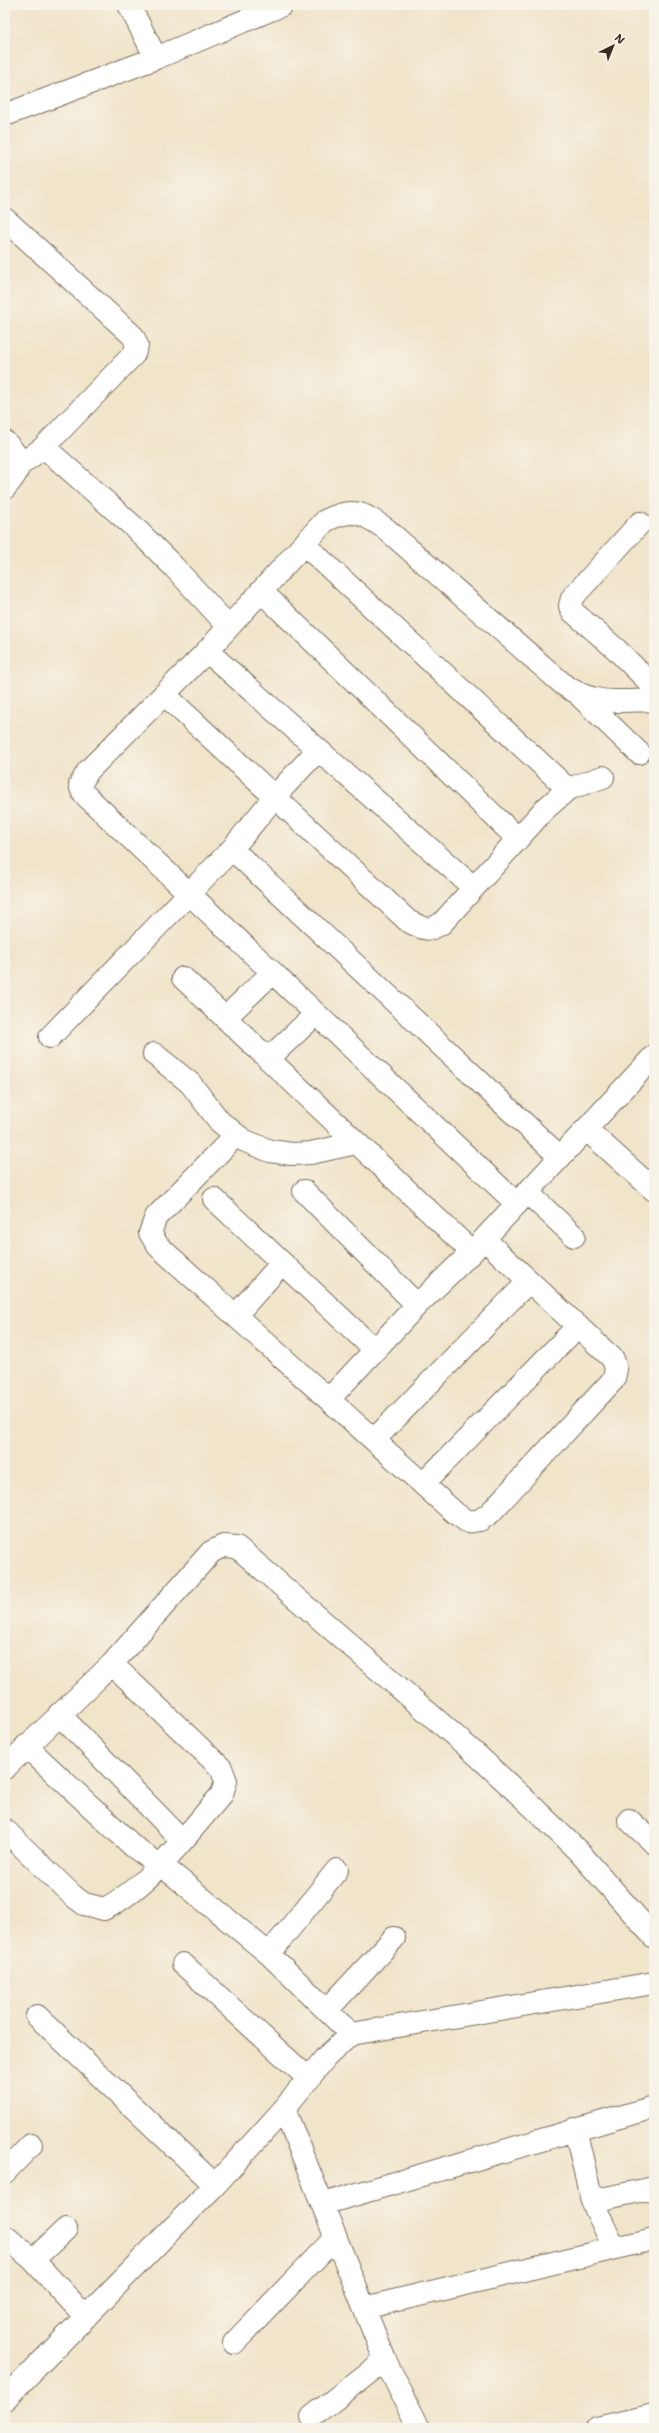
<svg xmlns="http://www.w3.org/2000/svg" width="659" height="2433" font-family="'Shantell Sans',sans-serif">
<rect width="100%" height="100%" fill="#f7f3e8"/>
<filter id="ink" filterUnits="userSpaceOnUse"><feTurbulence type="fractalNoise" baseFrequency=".025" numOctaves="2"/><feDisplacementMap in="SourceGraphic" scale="8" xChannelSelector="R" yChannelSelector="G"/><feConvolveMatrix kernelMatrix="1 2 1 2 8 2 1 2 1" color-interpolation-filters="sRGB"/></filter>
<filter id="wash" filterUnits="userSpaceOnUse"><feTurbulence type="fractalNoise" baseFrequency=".012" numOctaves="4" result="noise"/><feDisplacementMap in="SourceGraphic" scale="16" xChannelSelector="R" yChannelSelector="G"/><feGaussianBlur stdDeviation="0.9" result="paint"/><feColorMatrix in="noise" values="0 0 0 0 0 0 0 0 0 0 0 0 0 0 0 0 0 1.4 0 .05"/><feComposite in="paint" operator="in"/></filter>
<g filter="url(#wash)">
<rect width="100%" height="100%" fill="#f0e4c9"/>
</g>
<g filter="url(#ink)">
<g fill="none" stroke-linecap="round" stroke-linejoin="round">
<defs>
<path id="minor" d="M129,5l27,53
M5,115l151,-57 126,-53
M5,219l128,117 4,9 -3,9 -90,93 -24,18
M5,442c20,19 16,27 0,46
M44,447l90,80 40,40 55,60
M640,523l-68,75 -2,8 2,5 45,39 37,37
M304,544l264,245
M261,591l257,248
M207,651l266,236
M164,694l244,227c14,7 20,12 34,2l102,-113 24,-21 35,-12
M580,696l59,57
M232,849l328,308
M183,978l289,274
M225,1018l47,-45
M50,1037l182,-188 44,-54 41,-44
M154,1054l36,29 30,39 23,18 27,11 22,3 19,-1 45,-10
M268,1059l48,-45
M586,1129l68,61
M236,1135l-80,82 -6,16 8,13 297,267 13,9 12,-2 10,-7 124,-134 2,-10 -3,-10 -129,-120
M304,1191l113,114
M527,1192l47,44
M214,1199l161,151
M517,1204l-434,-411 -3,-8 8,-14 119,-120 118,-130c27,-14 37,-9 61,8l178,156c31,21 54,16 90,15
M236,1315l46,-52
M329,1399l88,-94 55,-53 182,-196
M374,1440l155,-159
M423,1484l155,-158
M59,1714l123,126
M26,1746l108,101 41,29 94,78 82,80
M5,1768l107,-104 99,-112 12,-6 14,1 240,208 57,53 46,45 74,84
M629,1820l25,23
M5,1830l67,65 12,9 20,5c46,-23 84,-76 118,-115l4,-13 -5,-13 -109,-104
M269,1954l68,-84
M183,1964l126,115
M328,2009l66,-71
M37,2016l178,169
M284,2109l101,251 34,68
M575,2129l17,72 22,47
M5,2172l26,-27
M592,2201l62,-13
M323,2204l331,-97
M5,2236l28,24 53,57
M33,2260l33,-31
M364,2308l290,-69
M234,2343l101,-105
M5,2399l210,-214 69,-76 42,-52 25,-23 303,-51
M312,2417l73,-57
M597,2428l57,-13"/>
</defs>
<use href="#minor" stroke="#7a6b5a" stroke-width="24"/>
<use href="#minor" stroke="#fff" stroke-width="22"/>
</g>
</g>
<rect width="659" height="2433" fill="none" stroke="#f7f3e8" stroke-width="20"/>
<g transform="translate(613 46) rotate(43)" stroke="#f7f3e8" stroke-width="3" paint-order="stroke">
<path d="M0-3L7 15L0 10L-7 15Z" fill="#3b2a1e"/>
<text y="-6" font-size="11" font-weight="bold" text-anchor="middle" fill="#3b2a1e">N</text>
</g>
</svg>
